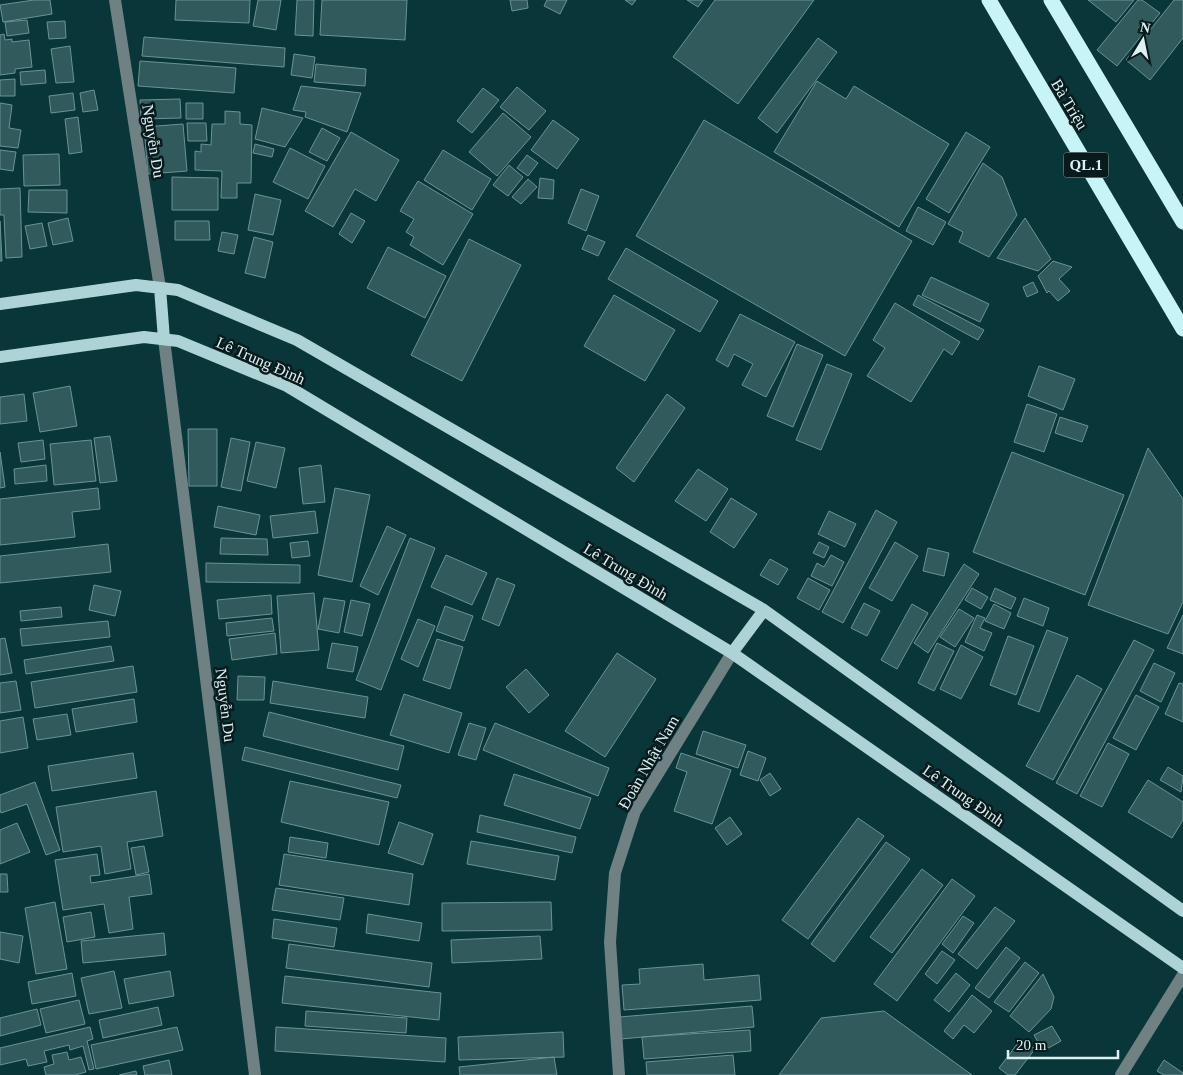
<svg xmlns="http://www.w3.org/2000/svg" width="1183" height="1075" font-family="'Times New Roman',serif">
<rect width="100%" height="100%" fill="#093639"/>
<path fill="#315a5d" stroke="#699397" d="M34,0h16l2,14 -49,8 -3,-17z
M176,0h74l-1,23 -74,-3z
M258,0h23l-5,30 -23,-4z
M297,0h17l-1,36 -18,-1z
M322,0h85l-2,40 -85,-5z
M510,0h17l1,8 -16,3z
M547,0h20l-7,14 -16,-8z
M625,0h11l-4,5z
M687,0h16l-5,7z
M715,0h99l-76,104 -65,-47z
M1088,0h46l-18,22z
M1138,0h4l18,13 -43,53 -20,-16z
M1174,0h9v38l-33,42 -24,-20z
M27,20l2,13 -22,3 -2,-14z
M65,21l1,17 -17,1 -2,-17z
M4,34l1,6 7,-1v3l17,-2 3,27 -17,2v4l-15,2v-40z
M144,37l141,11 -1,19 -142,-11z
M818,38l19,14 -60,81 -19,-15z
M70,46l4,36 -18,1 -5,-34z
M294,54l21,3 -3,21 -21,-3z
M140,61l96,7 -2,25 -96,-7z
M316,64l50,5 -1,17 -51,-4z
M45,70l1,13 -25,2 -1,-13z
M15,79v17h-15v-16z
M817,81l29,18 8,-13 95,58 -50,83 -125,-75z
M301,86l60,7 -14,39 -42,-15 1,-5 -13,-2z
M517,87l29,24 -17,19 -29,-23z
M483,88l16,12 -27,33 -15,-12z
M94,90l4,20 -15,2 -3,-19z
M73,93l2,17 -24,3 -2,-17z
M180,99l1,19 -40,1 -1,-19z
M0,103l12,2 -3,23 12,2 -3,18 -18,-2z
M186,103h17v16h-17z
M262,108l41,10 -18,29 -30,-8z
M225,111l15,1v12l12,1 -1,58h-14v15h-16l1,-27 -27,-1v-19l6,1v-8l10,1 1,-21h13z
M503,113l28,24 -34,39 -28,-24z
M78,117l4,35 -13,2 -4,-35z
M553,120l26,19 -22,30 -26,-19z
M704,120l208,121 -67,115 -209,-120z
M187,123h19l1,18h-19z
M183,124l4,47 -39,3 -4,-47z
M322,128l18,10 -13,23 -18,-9z
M351,132l48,28 -23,41 -21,-12 -22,38 -28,-16z
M966,132l24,15 -41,66 -23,-14z
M255,144l19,5 -2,8 -19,-4z
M290,148l35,18 -17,33 -35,-17z
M0,150l16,2 -3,19 -13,-2z
M443,150l48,29 -19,31 -48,-30z
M59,154l1,31 -36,1 -1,-31z
M527,155l11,8 -10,13 -11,-8z
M983,163l19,14 15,38 -28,42 -30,-15 4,-10 -15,-8z
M509,165l14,12 -15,19 -15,-11z
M172,177l46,1v32h-46z
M540,178l14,2 -1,19 -15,-1z
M528,179l9,8 -16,17 -9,-7z
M418,181l55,33 -30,51 -33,-20 4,-8 -8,-5 8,-13 -14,-8z
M20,188l2,69 -16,1 -2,-43h-4v-26z
M581,189l18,7 -13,35 -18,-8z
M29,190h38v23l-39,-1z
M255,194l26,6 -8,35 -25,-5z
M918,207l28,15 -13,23 -27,-14z
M351,213l14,8 -13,22 -13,-9z
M68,218l5,23 -20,4 -5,-22z
M1025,218l26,41 -13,12 -41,-13z
M0,221l2,40h-2z
M175,221h34l1,19h-35z
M42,223l5,23 -17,3 -5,-23z
M222,232l16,3 -4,19 -16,-3z
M588,235l17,7 -7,14 -16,-7z
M254,237l19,5 -8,36 -20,-5z
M469,239l52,26 -59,116 -51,-26z
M388,247l58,29 -21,42 -58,-30z
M626,248l92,53 -18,31 -92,-53z
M1053,261l19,6 -13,12 11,12 -12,10 -9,-10 -2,2 -9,-17z
M931,277l58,27 -9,18 -58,-27z
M1033,282l5,10 -11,5 -4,-10z
M614,295l61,35 -30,51 -61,-35z
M918,295l66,35 -6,10 -65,-35z
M895,303l65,39 -8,13 -8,-6 -33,53 -44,-26 18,-28 -12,-8z
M740,314l55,28 -29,55 -24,-12 11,-21 -19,-10 -6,13 -12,-7z
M797,344l26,11 -30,72 -26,-11z
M827,364l25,10 -31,76 -25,-10z
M1039,366l36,13 -12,31 -35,-14z
M70,386l7,40 -37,6 -7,-39z
M24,394l3,27 -27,3v-27z
M667,394l18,14 -51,74 -18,-14z
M1027,404l30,10 -13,38 -30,-10z
M1060,417l28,9 -6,16 -27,-9z
M188,429h29v57h-28z
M110,436l7,45 -17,2 -6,-45z
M231,438l19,4 -9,49 -20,-4z
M43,440l2,19 -24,3 -3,-19z
M91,440l5,41 -42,4 -4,-41z
M256,442l29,6 -9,40 -29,-7z
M1148,448l35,51v103l-15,32 -80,-29z
M0,452l5,35 -5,1z
M1012,452l112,43 -39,100 -112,-43z
M46,465l1,16 -32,3 -1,-15z
M321,465l4,37 -22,2 -4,-36z
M698,469l30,20 -22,32 -31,-20z
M98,488l2,21 -28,3 3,25 -75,8v-46z
M335,488l35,7 -18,87 -34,-7z
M731,498l26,16 -23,34 -24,-16z
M218,506l42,9 -4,20 -42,-8z
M876,510l21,12 -54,101 -21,-11z
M315,511l3,22 -45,5 -3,-22z
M829,511l27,13 -11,23 -27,-13z
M387,526l19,9 -28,60 -18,-9z
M221,538l46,1 1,16 -48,-1z
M410,538l25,10 -54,142 -25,-10z
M308,541l2,15 -18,2 -2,-15z
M819,542l10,5 -5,11 -11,-5z
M895,542l23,14 -26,45 -23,-13z
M108,544l3,28 -111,11v-27z
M928,548l21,5 -5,23 -21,-5z
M446,555l41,18 -15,32 -41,-18z
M831,555l13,7 -12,24 -21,-10 6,-13 7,4z
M770,559l18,10 -10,16 -18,-10z
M206,563l94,2v18l-94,-1z
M964,564l15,10 -51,79 -14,-10z
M497,578l18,7 -16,41 -17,-7z
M808,578l22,12 -11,20 -22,-12z
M94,585l27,6 -6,25 -26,-6z
M972,588l16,9 -7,12 -16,-9z
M995,588l21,10 -5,11 -21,-9z
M314,593l5,57 -38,3 -4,-57z
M271,595l1,19 -53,5 -2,-19z
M324,598l21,3 -6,32 -21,-4z
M1024,598l25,10 -6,18 -26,-10z
M351,600l19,4 -8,32 -18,-4z
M864,603l16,8 -13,25 -16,-8z
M912,604l16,9 -31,56 -16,-9z
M994,604l17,9 -7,16 -19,-8z
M445,606l28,10 -9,25 -28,-10z
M61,607l1,10 -41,4 -1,-10z
M959,609l15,9 -19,29 -15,-10z
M977,615l8,3 -5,10 12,5 -8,18 -19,-9z
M1183,615v39l-16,-6z
M272,618l2,13 -47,5 -1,-13z
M418,619l17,7 -17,41 -17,-8z
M108,621l2,16 -88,9 -2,-17z
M1047,630l21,8 -29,74 -21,-8z
M275,633l2,21 -45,6 -3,-21z
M1008,636l26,10 -18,49 -26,-10z
M5,638l7,35 -12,2v-36z
M437,639l26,8 -13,42 -27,-9z
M1134,640l20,10 -77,144 -21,-11z
M332,643l26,4 -5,25 -26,-4z
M937,643l17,8 -20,40 -16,-8z
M961,645l22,12 -22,42 -21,-10z
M111,646l3,15 -88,13 -2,-14z
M617,653l39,26 -51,78 -40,-26z
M1154,663l21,10 -14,29 -21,-11z
M133,666l4,26 -102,16 -4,-26z
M526,669l23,26 -20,18 -23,-26z
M1077,675l25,14 -49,91 -27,-14z
M238,676l27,1 -1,23h-27z
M16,681l5,29 -21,3v-30z
M273,681l95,16 -3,21 -95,-15z
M1179,683l4,1v38l-18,-8z
M404,694l58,19 -13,40 -59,-18z
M1136,695l23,12 -23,43 -23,-12z
M134,699l3,23 -61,10 -4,-23z
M269,712l135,34 -6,24 -135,-34z
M67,714l4,21 -34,5 -4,-21z
M23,717l5,31 -28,5v-32z
M469,723l17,5 -10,32 -18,-5z
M495,723l114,45 -11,28 -115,-46z
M703,731l43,14 -8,23 -42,-14z
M1108,743l21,11 -27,53 -22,-11z
M245,747l156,38 -4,13 -155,-38z
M748,751l18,7 -8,23 -18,-6z
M133,753l4,25 -85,13 -4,-25z
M681,753l50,17 -19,54 -38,-13 13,-39 -11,-4z
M1168,767l15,9 -2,16 -21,-12z
M770,773l11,16 -11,7 -10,-16z
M514,774l77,24 -11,31 -76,-24z
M1148,780l35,22v18l-11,18 -44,-26z
M290,781l99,21 -10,43 -98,-23z
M35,782l25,68 -14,5 -19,-51 -26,9 -1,-3v-15z
M156,791l7,45 -36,6 4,27 -26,5 -4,-28 -38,6 -7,-45z
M480,815l96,22 -4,16 -95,-21z
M730,817l12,17 -15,11 -12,-17z
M858,818l26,18 -76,103 -26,-19z
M399,822l34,12 -10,31 -35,-12z
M17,823l13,29 -30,12v-34z
M290,837l38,6 -2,15 -38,-6z
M471,841l88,15 -4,24 -88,-16z
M886,842l24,17 -76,103 -23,-18z
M144,846l5,26 -13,3 -5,-27z
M97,854l3,21 -10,1 1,7 58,-9 3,20 -23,3 4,32 -24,4 -5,-29 -41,6 -8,-50z
M284,854l129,20 -4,31 -130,-20z
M922,869l21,16 -51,68 -22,-16z
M0,874h7l1,18h-8z
M952,879l23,17 -78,105 -23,-17z
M276,888l68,10 -4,22 -68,-10z
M55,902l12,67 -31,5 -11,-66z
M551,902l1,28 -110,1v-28z
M995,907l20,14 -38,48 -19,-15z
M91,912l4,25 -28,5 -4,-25z
M368,914l54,9 -3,18 -53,-8z
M963,916l11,7 -21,30 -11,-9z
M274,919l63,9 -3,19 -62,-9z
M0,932l23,4 -4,27 -19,-4z
M164,933l2,22 -83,8 -2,-22z
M540,936l2,23 -90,4 -1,-23z
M289,944l143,19 -3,24 -143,-19z
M1006,947l14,11 -31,40 -14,-10z
M942,951l13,9 -18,24 -12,-10z
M1025,962l14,11 -30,39 -15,-10z
M703,964l1,16 55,-5 2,25 -137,10 -2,-25 18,-1 -1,-15z
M114,971l8,37 -33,6 -8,-36z
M170,971l4,25 -45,8 -5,-25z
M72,973l4,23 -44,8 -4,-22z
M956,973l14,12 -21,27 -15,-12z
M1043,974l11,23 -3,12 -22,23 -19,-16z
M285,976l156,17 -2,27 -157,-17z
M972,995l20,16 -18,22 -10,-8 -11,14 -9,-8z
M79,1000l6,24 -39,9 -6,-24z
M752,1006l2,21 -133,12 -2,-22z
M158,1007l4,18 -59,13 -4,-18z
M37,1009l4,16 -41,11v-18z
M306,1011l101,7 -1,15 -101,-7z
M884,1011l88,64h-193l42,-57z
M1052,1026l9,15 -18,10 -9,-16z
M90,1027l3,12 -6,2 7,28 -5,1 -6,-24 -13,4 -1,-5 -25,6 3,11 -19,4 -2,-7 -26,6v-17z
M177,1027l6,23 -87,19 -5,-24z
M276,1027l170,11 -1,24 -170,-11z
M750,1030l1,21 -107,8 -2,-22z
M563,1032l1,25 -105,3 -1,-23z
M1021,1039l14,10 -20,26h-7l-9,-7z
M67,1052l2,8 12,-3 5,15 -11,3h-29l-2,-8 10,-3 -2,-9z
M733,1055l2,20h-88l-1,-13z
M554,1057l3,18h-97l-1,-8z
M169,1060l3,15h-27l-2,-9z
M1164,1060l19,13v2h-19l-7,-4z
M136,1071l1,4h-18z"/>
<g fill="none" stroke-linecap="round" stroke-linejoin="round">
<path stroke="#6f8182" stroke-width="12" d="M115,0l45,288
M164,339l91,736
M619,1075l-9,-133 5,-69 20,-62 97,-158
M1121,1075l62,-100"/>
<path stroke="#aed3d6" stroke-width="12" d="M160,288l4,51
M0,304l136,-19 42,5 119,50 467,270 419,301
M0,357l144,-20 34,4 109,45 445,267 451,315
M732,653l32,-43"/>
<path stroke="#c7f4f7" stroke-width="15" d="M989,0l194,329
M1051,0l132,222"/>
</g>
<g text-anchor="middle" stroke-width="5" stroke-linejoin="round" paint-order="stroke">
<rect fill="#091a1c" stroke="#9cb0b2" stroke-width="1" x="1063.5" y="152.5" width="45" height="25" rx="4"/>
<g font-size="15" font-weight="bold" fill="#dbf1f3">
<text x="1086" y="170">QL.1</text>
</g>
<g font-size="16" fill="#dbf1f3" stroke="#091a1c">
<text transform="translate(1070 104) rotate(59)" y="6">Bà Triệu</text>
<text transform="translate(154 141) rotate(81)" y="6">Nguyễn Du</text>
<text transform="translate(261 360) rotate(24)" y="6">Lê Trung Đình</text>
<text transform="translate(626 571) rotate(31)" y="6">Lê Trung Đình</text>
<text transform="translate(226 705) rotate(83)" y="6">Nguyễn Du</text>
<text transform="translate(648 762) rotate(-60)" y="6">Đoàn Nhật Nam</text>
<text transform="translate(964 795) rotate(35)" y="6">Lê Trung Đình</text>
</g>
</g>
<g transform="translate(1143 40) rotate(10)" stroke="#091a1c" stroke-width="4" paint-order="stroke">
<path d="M0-4L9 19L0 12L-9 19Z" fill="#dbf1f3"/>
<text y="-8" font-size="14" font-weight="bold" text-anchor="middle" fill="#dbf1f3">N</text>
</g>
<path d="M1008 1050v8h110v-8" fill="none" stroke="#dbf1f3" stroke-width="2.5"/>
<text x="1016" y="1050" font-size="15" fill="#dbf1f3" stroke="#091a1c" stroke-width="4" paint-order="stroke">20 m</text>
</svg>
